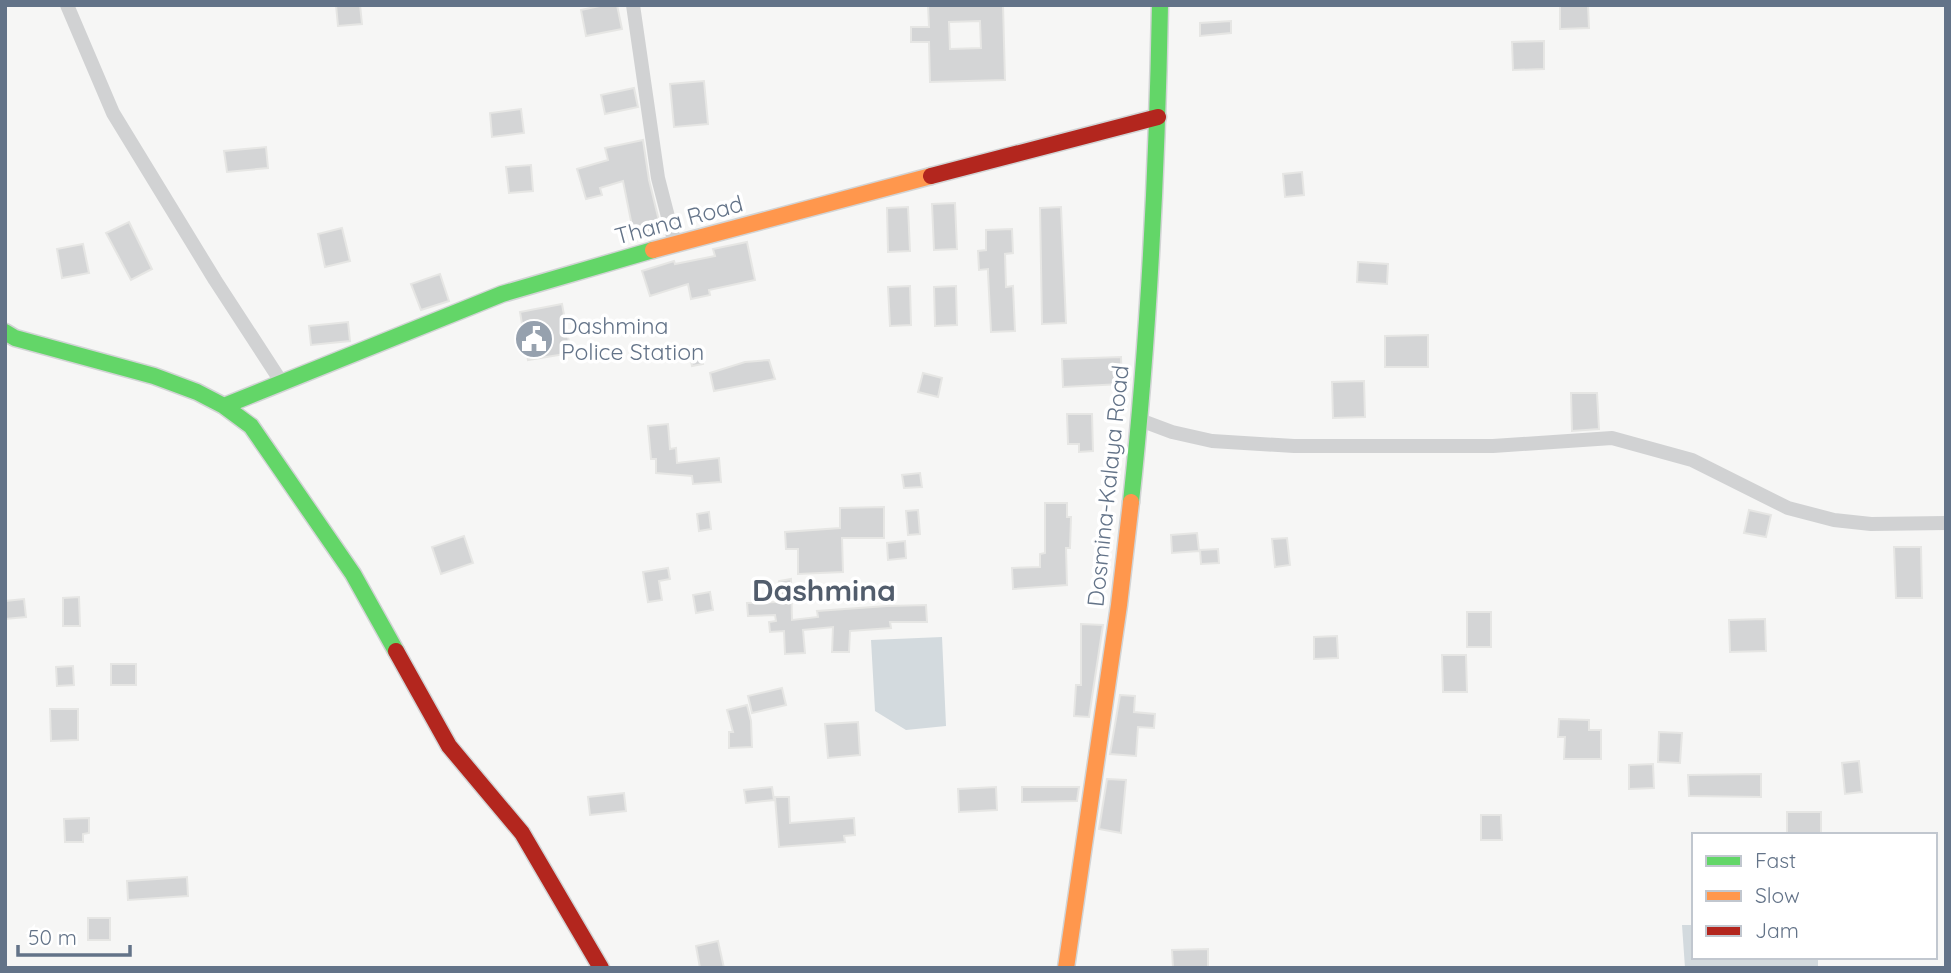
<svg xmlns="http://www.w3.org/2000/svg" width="1951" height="973" font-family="Quicksand,sans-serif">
<rect width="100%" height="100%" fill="#f6f6f5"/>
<path fill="#d3dade" d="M942,637l4,89 -40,4 -31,-19 -4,-71z
M1682,925h12v32h124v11h-133z"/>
<path fill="#d4d5d6" stroke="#e6e6e4" stroke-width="2" fill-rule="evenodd" d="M336,5h24l2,19 -24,2z
M604,5h13l5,24 -36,7 -5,-26z
M928,5h75l2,75 -75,2 -1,-40h-18v-15h18zM980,21l1,27 -31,1 -1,-27z
M1560,5h28l1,23 -29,1z
M1231,21v12l-31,3v-13z
M1544,41v28l-31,1 -1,-28z
M704,81l4,43 -34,3 -4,-43z
M634,88l4,19 -33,7 -4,-19z
M521,109l3,24 -32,4 -2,-24z
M643,140l6,40 13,53 -27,8 -12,-60 -23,7 2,7 -16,4 -9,-30 31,-9 -3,-12z
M266,147l2,21 -41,4 -3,-21z
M531,165l2,26 -24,2 -3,-26z
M1302,172l2,23 -19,2 -2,-23z
M955,203l2,46 -23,1 -2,-46z
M908,207l2,44 -22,1 -1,-44z
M1061,207l5,116 -24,1 -2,-116z
M129,222l23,47 -21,11 -25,-47z
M342,228l8,33 -25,6 -7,-33z
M1012,229l1,24 -8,1 1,33 7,-1 2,45 -24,1 -3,-59v-4l-9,1 -1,-19 8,-1v-20z
M747,242l8,38 -46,10 1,5 -19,4 -3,-15 -38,12 -8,-25 32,-10 1,3 40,-8 -2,-7z
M83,244l6,29 -27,5 -5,-29z
M1358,262l30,2 -1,20 -30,-2z
M440,274l9,27 -28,9 -10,-26z
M910,286l1,39 -21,1 -2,-39z
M956,286l1,39 -22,1 -1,-39z
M562,304l9,49 -43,7 -8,-48z
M348,322l2,19 -39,4 -2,-19z
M1428,335v32h-43v-31z
M700,348l3,16 -11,2 -3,-16z
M1121,357l1,27 -59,3 -1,-28z
M769,360l6,19 -61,12 -4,-18 35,-11z
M923,373l19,5 -4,19 -20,-5z
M1364,381l1,36 -32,1 -1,-36z
M1571,393h26l2,36 -27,2z
M1067,414h25l1,37 -14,1v-8h-11z
M668,424l2,25 6,-1 1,15 42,-5 2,24 -28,2 -1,-8 -36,-3v-14h-5l-3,-33z
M920,473l2,14 -18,1 -2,-13z
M1045,503h22v14h4l-1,31h-4l1,37 -54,4 -1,-21 28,-1v-13l5,-1z
M884,507v31h-42l1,34 -45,2v-25h-12l-1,-17 55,-4v-20z
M918,510l2,24 -12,1 -2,-24z
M1749,510l22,5 -5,22 -22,-4z
M709,512l2,17 -12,2 -2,-17z
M1197,533l2,18 -27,2 -1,-18z
M464,536l9,27 -32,11 -9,-27z
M1287,538l3,27 -15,2 -3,-28z
M905,541l1,17 -18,2 -1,-17z
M1894,547h27l1,51h-26z
M1218,549l1,14 -18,1 -1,-14z
M668,568l2,11 -11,2 3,19 -14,2 -5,-30z
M791,579l1,41 26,-3 -1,-6 70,-5 39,-1 1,17h-37l1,6 -41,3 -1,21h-17l1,-25 -30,3 2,23 -20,1 -1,-23 -14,1 -1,-10 7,-1 -1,-6 -27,1 -1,-13 29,-1 3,-21z
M710,592l3,18 -17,3 -3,-18z
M79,597l1,29h-17v-28z
M24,599l2,18 -21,2v-18z
M1467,612h24v35h-24z
M1765,619l1,32 -36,1 -1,-32z
M1081,624l22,1 -14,92 -15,-1 2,-31h5z
M1337,636l1,22 -24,1v-22z
M1442,655h24l1,37h-24z
M111,664h25v21h-25z
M73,666l1,19 -17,1 -1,-19z
M782,688l4,17 -34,8 -4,-17z
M1120,695l15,1 -1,16 21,2 -1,14 -16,-1 -2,29 -26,-2z
M747,705l4,16 1,26 -23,1v-16h4l-6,-22z
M50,709h28v31l-27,1z
M1559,719l30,1v10h12v29h-37l1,-22h-7z
M858,722l2,33 -32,3 -3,-34z
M1659,732l23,1 -2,30 -22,-1z
M1859,761l3,31 -17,2 -3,-31z
M1653,764l1,24 -25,1v-24z
M1761,774v23l-72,-1 -1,-21z
M1107,779l19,1 -5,53 -22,-4z
M772,787l2,13 -28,3 -2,-13z
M996,787l1,23 -38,2 -1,-23z
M1022,787h57l-2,14 -55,1z
M624,793l2,18 -36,4 -2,-18z
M775,797h14l1,26 64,-5 1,17 -11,1 1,6 -66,5z
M1787,812h34v23h-34z
M1481,815h20l1,25h-21z
M89,818v15l-6,1v8h-18l-1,-23z
M187,877l1,19 -60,4 -1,-19z
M88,918h22v22h-22z
M718,941l6,27h-24l-4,-22z
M1208,949v19h-35l-1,-18z"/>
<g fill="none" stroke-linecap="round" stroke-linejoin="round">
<defs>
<path id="fast" d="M5,332l10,6 139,38 43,16 27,14 27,20 102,148 43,77
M224,406l278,-112 151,-44
M1131,502c18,-165 26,-331 29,-497"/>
<path id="slow" d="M653,250l278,-74
M1066,968l53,-363 12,-103"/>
<path id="jam" d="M931,176l227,-59
M396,651l53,95 73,87 79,135"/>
</defs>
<use href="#fast" stroke="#d2d4d5" stroke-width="19"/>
<use href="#slow" stroke="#d2d4d5" stroke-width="19"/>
<use href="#jam" stroke="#d2d4d5" stroke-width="19"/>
<path stroke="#d1d2d3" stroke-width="14" d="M67,5l46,108 102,167 67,103
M633,5l25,173 17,66
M1140,420l32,12 40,9 82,5h199l119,-8 80,22 96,48 46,12 37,4 75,-1"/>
<use href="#fast" stroke="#63d668" stroke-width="16"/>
<use href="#slow" stroke="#ff974d" stroke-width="16"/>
<use href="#jam" stroke="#b3261e" stroke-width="16"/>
</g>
<defs>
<symbol id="civic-disc" viewBox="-11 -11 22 22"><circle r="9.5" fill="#96a1ae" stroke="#fff"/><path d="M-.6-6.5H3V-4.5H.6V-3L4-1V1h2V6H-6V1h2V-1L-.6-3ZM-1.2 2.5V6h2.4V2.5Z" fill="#fff"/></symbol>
</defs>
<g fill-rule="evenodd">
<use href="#civic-disc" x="512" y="317" width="44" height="44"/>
</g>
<g text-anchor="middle" stroke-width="7" stroke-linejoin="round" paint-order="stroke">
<g font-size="23" fill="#637388" stroke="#fff">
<text transform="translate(679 220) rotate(-15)" y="8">Thana Road</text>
<text transform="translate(1108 486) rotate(-84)" y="8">Dosmina-Kalaya Road</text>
</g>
<g font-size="23" fill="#637388" stroke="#fff" text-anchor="start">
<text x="561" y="334">Dashmina<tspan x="561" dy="26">Police Station</tspan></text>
</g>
<g font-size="30" font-weight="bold" fill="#525d6c" stroke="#fff">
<text x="824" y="601">Dashmina</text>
</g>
</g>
<rect width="1951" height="973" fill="none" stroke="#637388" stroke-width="14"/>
<rect x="1692" y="833" width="245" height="126" fill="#ffffff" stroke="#c1c7cf" stroke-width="2"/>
<rect x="1706" y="856" width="35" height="10" fill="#63d668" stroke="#c1c7cf" stroke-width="2"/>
<text x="1755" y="868" font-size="21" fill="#637388">Fast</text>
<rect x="1706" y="891" width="35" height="10" fill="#ff974d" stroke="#c1c7cf" stroke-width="2"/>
<text x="1755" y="903" font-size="21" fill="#637388">Slow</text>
<rect x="1706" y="926" width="35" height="10" fill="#b3261e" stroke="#c1c7cf" stroke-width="2"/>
<text x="1755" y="938" font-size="21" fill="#637388">Jam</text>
<path d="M18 945v10h112v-10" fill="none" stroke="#637388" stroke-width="3.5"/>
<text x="28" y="945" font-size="21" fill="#637388" stroke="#ffffff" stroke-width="5" paint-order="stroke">50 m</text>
</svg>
